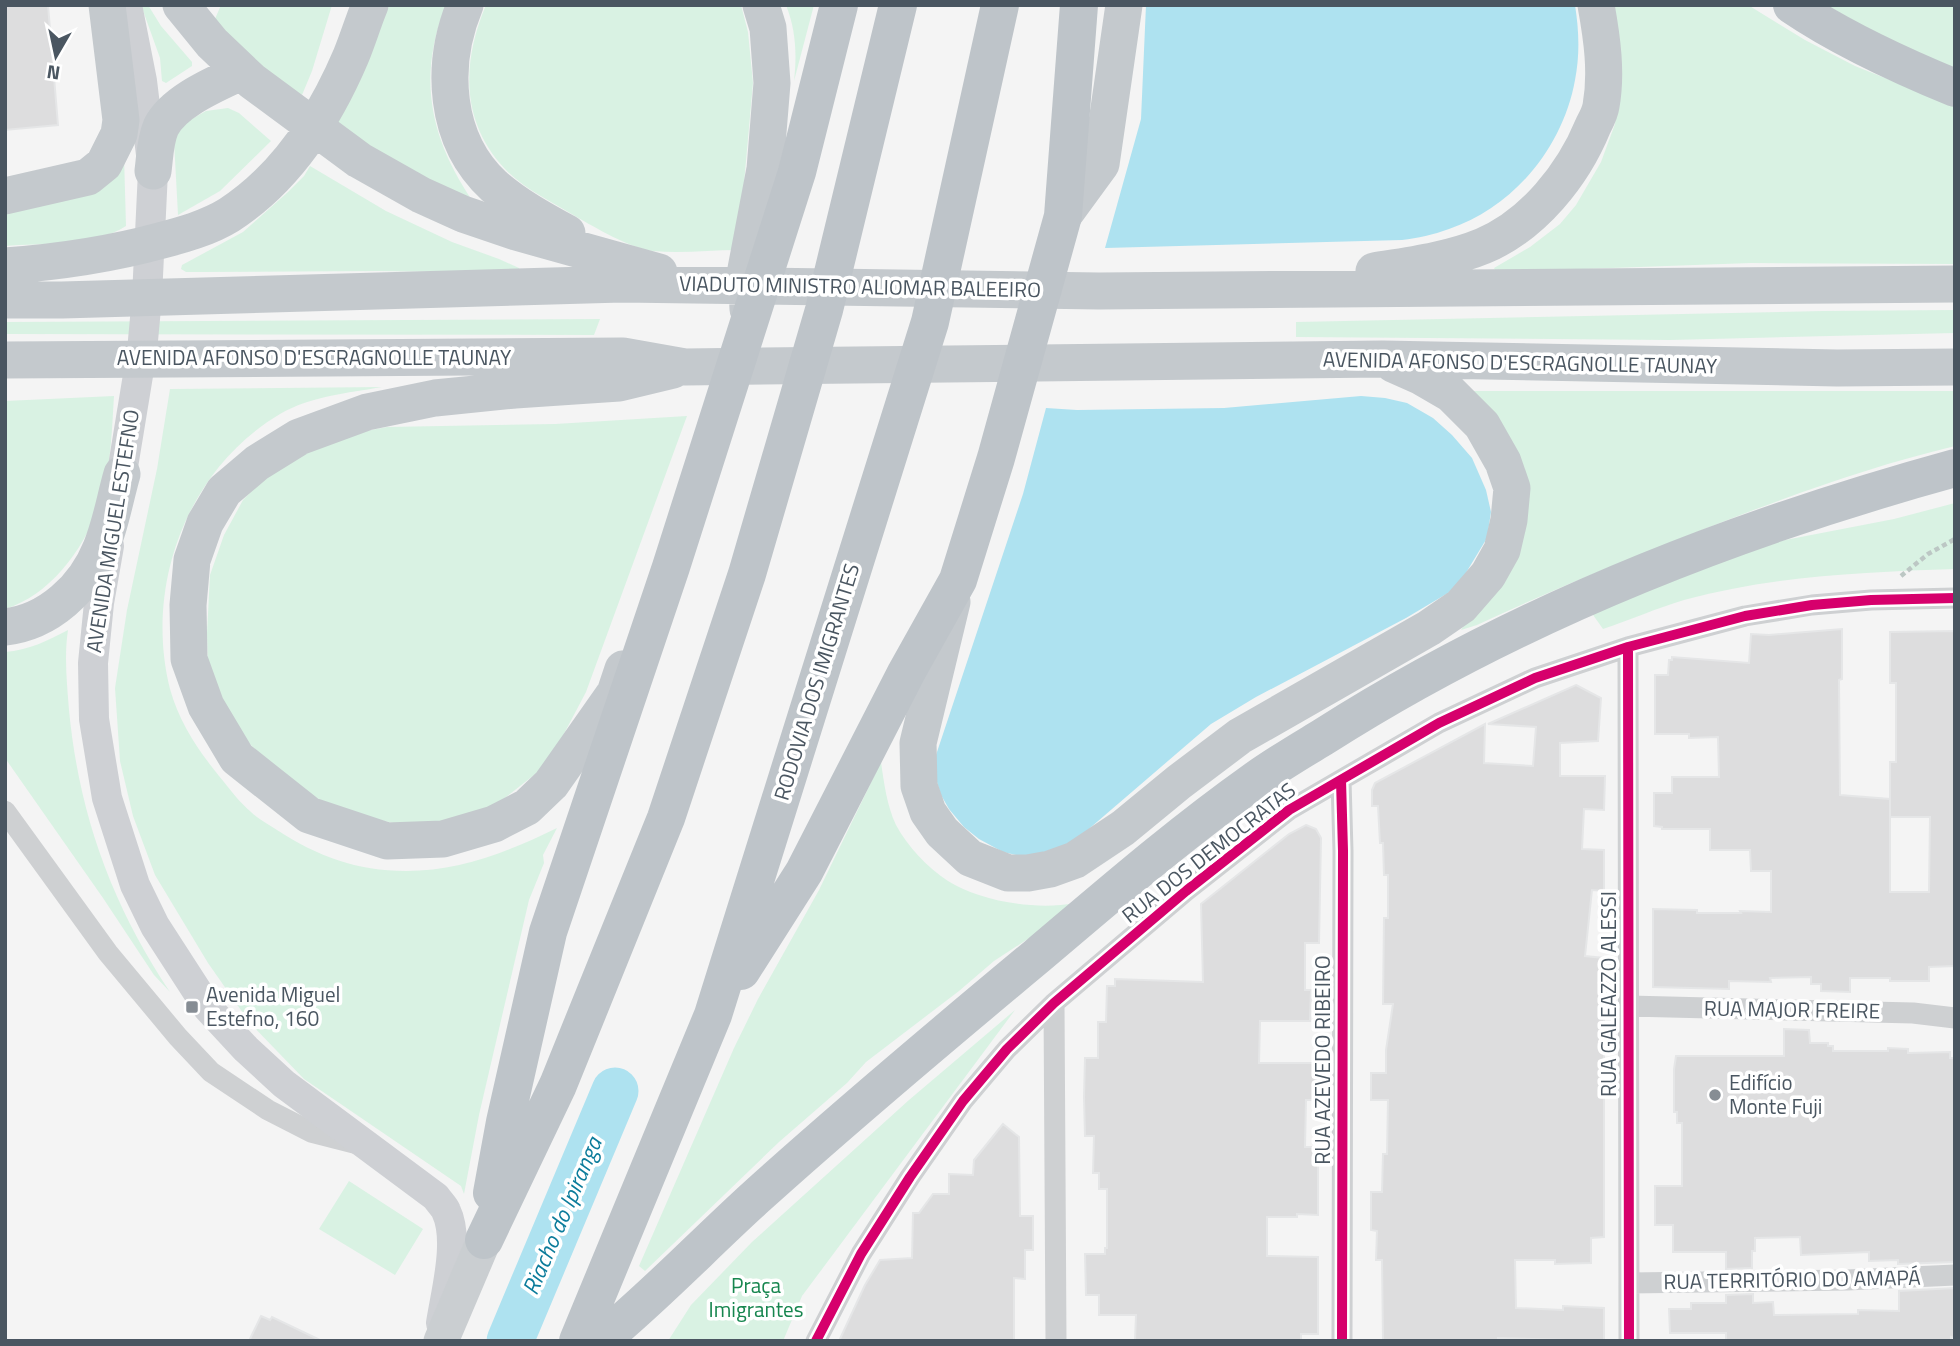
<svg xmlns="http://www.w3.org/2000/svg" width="1960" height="1346" font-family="'Titillium Web',sans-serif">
<rect width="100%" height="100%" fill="#f4f4f4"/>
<path fill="#d9f2e3" d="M141,5h7l13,21 31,36v4l-26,17 -4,-2 -2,-23z
M221,5h111l-20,66 -10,24 -25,-15 -37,-27 -25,-34z
M382,5h64c-29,72 -16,133 26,195l-76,-34 -60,-45z
M486,5h255l7,27 5,51 -15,167c-28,0 -57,4 -85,1 -21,-2 -59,-24 -78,-35 -23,-14 -51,-27 -70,-47 -45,-48 -43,-107 -19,-164z
M786,5h28l-20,76c3,-26 2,-51 -8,-76z
M1611,5h137l57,35 50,26 100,40v158l-204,-1 -224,8 -30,3 -3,-6 36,-21 30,-23 16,-19 25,-43 14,-38 3,-44z
M1827,5h128v68l-73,-35z
M228,108l11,5 32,28 -51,50 -42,24 -4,-74 5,-15 27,-15z
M124,156l2,70c-30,20 -85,17 -121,20v-45z
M310,166l76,45 66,31 47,17 20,9v5l-141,-2 -177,1h-15l-5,-3 1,-4 61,-33 45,-40 16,-16z
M1955,310v23l-285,7 -374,-3v-15l527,-11z
M600,319l-6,16 -589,-1v-12z
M382,387c-34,6 -71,9 -102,27 -93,55 -136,172 -110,275 9,33 28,61 49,87 10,12 20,26 32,36 7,7 17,12 26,18 40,26 80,41 129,41 54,0 104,-20 151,-43l-14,27 1,8 -15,37 -50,215 -15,79 -3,-8 -157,-107 -54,-56 -42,-60 -53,-88 -22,-59 -13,-55 -5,-73 12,-78 30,-141 13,-80z
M1464,391h491v55c-83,20 -164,49 -243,80 -79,31 -158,63 -235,99l-16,5 58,-91z
M114,396c-2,32 -3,66 -11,97 -13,48 -49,101 -98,116v-208z
M687,416l-101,276 -38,72 -66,52 -61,13 -78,-17 -58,-31 -59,-62 -18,-48 -1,-38 3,-58 14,-40 19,-35 29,-30 52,-31 63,-12 168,-3z
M1955,503v66c-91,3 -183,7 -271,31 -27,8 -54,20 -81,29l-12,-17 55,-23 134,-48 114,-22z
M68,630c-4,26 -1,54 1,80 10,105 43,195 101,282l-16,-17 -51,-77 -98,-140v-106c24,-2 42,-11 63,-22z
M881,762c3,21 6,44 15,63 12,22 31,42 52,56 31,20 90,30 126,22l-31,26 -49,32 -35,30 -93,71 -19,21 -68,59 -134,129 -6,-5 95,-218 24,-49 61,-109z
M1015,1010l-213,286 -19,45h-115l23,-36 61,-63 157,-142z
M349,1181l74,48 -28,46 -76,-46z"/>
<path fill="#aee2f0" d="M1146,5h429c4,25 5,50 0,75 -12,67 -61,127 -126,149 -16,6 -31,9 -47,11l-297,8 36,-129z
M1361,396l24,2 22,5 26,15 19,17 20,23 14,32 5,22 -4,26 -26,43 -13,12 -42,25 -150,79 -45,27 -142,122 -37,10 -16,-1 -13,-3 -24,-13 -15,-12 -15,-18 -8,-14 -5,-16 -2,-18 89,-267 23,-86 31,2 147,-2z"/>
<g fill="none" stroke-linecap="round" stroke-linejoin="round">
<path stroke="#aee2f0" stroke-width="47" d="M510,1341l105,-250"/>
</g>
<path fill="#ddddde" stroke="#e5e6e7" stroke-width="2" d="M5,5h43l10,120 -53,5z
M1842,629v50l-3,1 1,115 50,4v93h39l1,-75h-40v-55h6v-79h-6v-51l65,-1v335l-26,1v14h-39v-3h-40v14l-29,-1v-7h-10v-7l-41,1 1,4 -42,-1v8l-76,-2v-78l44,1v3h44l-1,-2 31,1v-41h-20l-1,-21h-40v-21h-48v-2l-8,-1v-33h18v-16h47l-1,-40 -29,1v-4h-34v-59h13l1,-15h3v-3l77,6 2,-29 18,1z
M1576,685l25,13 -3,43 -38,2v33h45l-1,34 -20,-1 -2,40 22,1v41l-12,-1 -7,66 19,2v279l-13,1v25l-36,1v-4h-40l1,48 47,2v-4l41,2v33l-106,-3v3h-115l-1,-81h-6l1,-29 -6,-1v-38h11l1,-38h4l1,-54h-17v-27h15v-23l7,-46h-10l1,-86h4v-43h-4l-1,-32h-3l-2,-37h-6v-16l3,-7 110,-59 -1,39 49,3 3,-39 -48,-3z
M1306,825l10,4 5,9 -2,105h-14v47h6l-1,31h-50l-1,42h60v37h-13l-1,47h13v68l-21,-1v3h-30v39l51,1v77h-17v7h-166l1,-26h-37v-20h-13l-1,-41h20v-6h2v-59h-8v-16h-6l1,-37h-9l-1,-39 1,-39h13v-36h8l1,-36h8v-7l88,3 -2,-78 88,-70z
M1784,1029l25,1 1,13h18v3h5v5h55v-3l20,1v4l42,-1v6h5v204l-57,2v-4l-29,1v-9l-68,3 -1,-18 -45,1v13h-3v17l-26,1v-17h-53v-27h-18v-39h27v-63h-5v-11h-3v-43l2,-13h108z
M1003,1124l16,13 1,79h13v34h-8v29l-11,-1v63h-175l26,-56 15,-25 32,-2 1,-45h6l14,-19h16v-20l24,1 1,-15z
M1955,1288v50l-4,-1v4h-225v-8h-56l-1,-24h22v-6h35v-8l27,-1v9l20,-1 1,13 84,-1v-4l41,1v-20z
M261,1316l9,4 2,-3 50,24h-73z"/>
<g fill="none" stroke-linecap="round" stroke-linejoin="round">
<path stroke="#bcc7c4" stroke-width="4.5" stroke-dasharray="5 3.5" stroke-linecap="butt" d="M1901,576l27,-22 27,-15"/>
<path stroke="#ced0d2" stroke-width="21" d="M1628,647l1,694
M1341,780l2,71 -1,490
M5,811l103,142 70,84 33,35 57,38 43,22 47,12
M1054,1003l2,338
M1629,1006l284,7 42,5
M1629,1283l218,-3 108,-5
M816,1341l45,-87 49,-77 53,-76 44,-52 47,-46 132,-112 103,-81 150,-87 96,-45 93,-31 117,-31 67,-11 59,-5 84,-2"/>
<path stroke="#ced0d4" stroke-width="30" d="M118,497l24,-146 5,-54 6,-126 -11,-90 -15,-76
M109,546l-10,57 -6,60 1,56 13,79 28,87 20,41 53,82 38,41 38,35 152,113c3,5 8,9 10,14 14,29 0,80 -5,112"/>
<path stroke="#caced1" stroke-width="35" d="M441,1341l43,-101"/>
<path stroke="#c4c9cd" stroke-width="37" d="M181,5l31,38 40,38 107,79 62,35 42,19 53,18 143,40
M465,5c-25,60 -21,135 29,181 22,19 47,33 73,47
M153,171c2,-15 2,-30 8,-44 13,-26 55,-43 80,-55
M5,196l83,-19 16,-13 15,-30 2,-14 -14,-115
M1063,216l38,-52 23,-159
M5,266c52,-4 103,-11 154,-25 23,-6 49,-13 70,-26 57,-37 96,-98 122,-159 7,-17 12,-34 19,-51
M1374,271c37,-6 75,-11 109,-25 50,-21 90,-71 110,-120 3,-6 7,-13 8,-20 6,-33 1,-68 -5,-101
M5,300h57l560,-16 477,7 856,-7
M748,309l-2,-40 19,-100 7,-86 -4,-55 -7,-23
M5,360l618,-4 62,11 698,-8 454,9 118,-1
M952,602l-34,141 1,43 9,26 14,20 28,26 38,15h20l22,-4 25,-9 48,-32 56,-46 61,-46 189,-108 32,-22 27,-31 14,-25 7,-30 3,-32 -9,-26 -21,-37 -31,-31 -31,-18 -27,-12
M5,627c44,-5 80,-39 96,-79 10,-24 14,-50 21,-74
M623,669l-8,24 -64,91 -24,23 -33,17 -51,15 -56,2 -78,-26 -72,-57 -31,-52 -17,-47 -1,-54 4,-45 13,-37 19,-32 33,-28 42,-26 68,-25 68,-14 80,-8 104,-7 54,-13"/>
<path stroke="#bec4c9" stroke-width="38" d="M1792,5c50,34 107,60 163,83
M741,971l63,-99 102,-199 52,-93 38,-122 67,-242 16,-211
M492,1193l13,-71 43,-190 123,-365 126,-395 42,-167
M484,1240l74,-155 108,-267 81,-244 77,-264 74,-305
M578,1341l135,-326 217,-693 70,-317
M600,1341c55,-45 104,-97 157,-145 91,-82 185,-161 280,-240 71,-60 141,-121 217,-175 22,-16 46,-30 69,-44 194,-124 410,-208 632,-269"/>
<defs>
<path id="cycleway" d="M1628,647l1,694
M1341,780l2,71 -1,490
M816,1341l45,-87 49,-77 53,-76 44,-52 47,-46 132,-112 103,-81 150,-87 96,-45 93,-31 117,-31 67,-11 59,-5 84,-2"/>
</defs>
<use href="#cycleway" stroke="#fff" stroke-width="15"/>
<use href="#cycleway" stroke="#d6006c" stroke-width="10"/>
</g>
<g fill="#868d94" stroke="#fff" stroke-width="2.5">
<rect x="185" y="1000" width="14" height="14" rx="3.5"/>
<circle cx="1715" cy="1095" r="7"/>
</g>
<g text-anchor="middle" stroke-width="7" stroke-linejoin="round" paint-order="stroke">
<g font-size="21" fill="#4a5661" stroke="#fff">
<text transform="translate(860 287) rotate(1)" y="7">VIADUTO MINISTRO ALIOMAR BALEEIRO</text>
<text x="314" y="365">AVENIDA AFONSO D'ESCRAGNOLLE TAUNAY</text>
<text transform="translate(1520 363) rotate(1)" y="7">AVENIDA AFONSO D'ESCRAGNOLLE TAUNAY</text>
<text transform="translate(113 531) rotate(-81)" y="7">AVENIDA MIGUEL ESTEFNO</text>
<text transform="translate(817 682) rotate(-73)" y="7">RODOVIA DOS IMIGRANTES</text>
<text transform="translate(1209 853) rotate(-38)" y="7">RUA DOS DEMOCRATAS</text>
<text transform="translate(1609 994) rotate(-90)" y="7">RUA GALEAZZO ALESSI</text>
<text transform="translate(1792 1010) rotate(1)" y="7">RUA MAJOR FREIRE</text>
<text transform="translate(1323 1060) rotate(-90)" y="7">RUA AZEVEDO RIBEIRO</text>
<text transform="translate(1792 1280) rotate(-1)" y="7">RUA TERRITÓRIO DO AMAPÁ</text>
</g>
<g font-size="21" fill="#4a5661" stroke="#fff" text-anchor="start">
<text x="206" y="1002">Avenida Miguel<tspan x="206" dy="24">Estefno, 160</tspan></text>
<text x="1729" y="1090">Edifício<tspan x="1729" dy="24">Monte Fuji</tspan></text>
</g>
<g font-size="21" fill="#17864f" stroke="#fff">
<text x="756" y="1293">Praça<tspan x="756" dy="24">Imigrantes</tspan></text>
</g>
<g font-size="23" font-style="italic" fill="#0c7c9b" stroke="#fff">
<text transform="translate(562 1216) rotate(-67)" y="8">Riacho do Ipiranga</text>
</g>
</g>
<rect width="1960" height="1346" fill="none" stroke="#4a5661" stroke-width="14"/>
<g transform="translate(56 56) rotate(189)" stroke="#ffffff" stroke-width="5" paint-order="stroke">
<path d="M0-5L12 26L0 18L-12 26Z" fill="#4a5661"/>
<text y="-10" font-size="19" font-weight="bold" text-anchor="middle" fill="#4a5661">N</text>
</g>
</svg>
